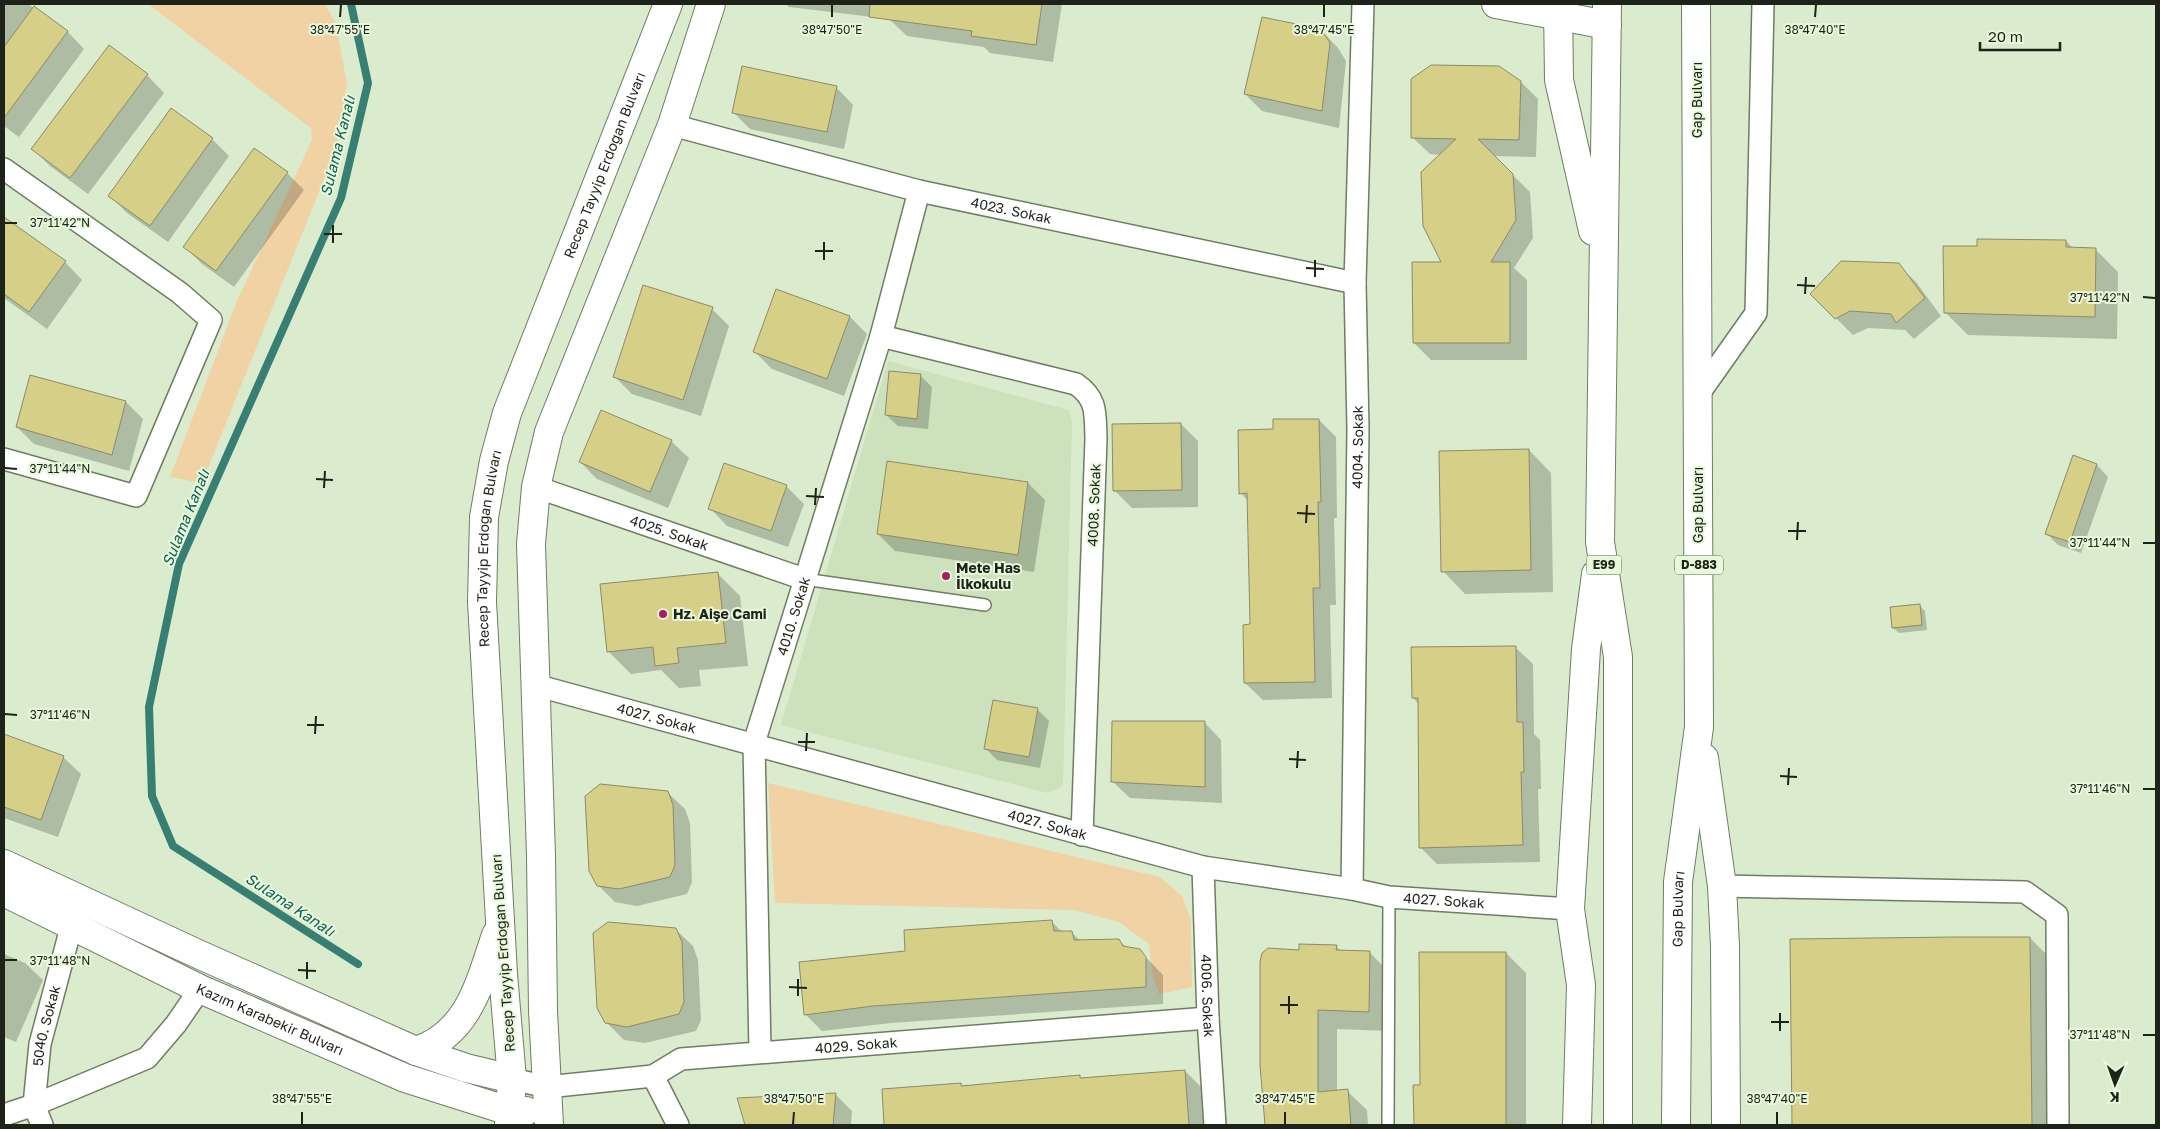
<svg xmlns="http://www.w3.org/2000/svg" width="2160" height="1129" font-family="'Golos Text',sans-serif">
<rect width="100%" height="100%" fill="#dbebce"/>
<path fill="#cde1bc" d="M888,361l181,49 3,14 -9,362 -15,7 -267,-68z"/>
<path fill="#f1d2a4" d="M148,4h177l11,20 11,60 -10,63 -135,336 -32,-6 67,-176 75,-161 -1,-12z
M768,783l392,94 22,19 9,24 1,67 -33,7 -7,-22 -3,-28 -30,-22 -45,-12 -299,-7z"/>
<path fill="#0003" d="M4,4h24l39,27 17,18 -65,88 -15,-11z
M786,4h276l-9,58 -63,-9 -6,-6 -77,-11 -18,-17 -100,-12z
M1321,30l17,18 8,13 -7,67 -77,-17 -17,-17z
M109,47l38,28 17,18 -76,101 -38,-28 -17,-17z
M1521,82l17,17 -2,58 -43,-1 37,36 3,46 -19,30 13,12v80h-96l-17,-17 29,-80 -2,-108 -11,-1 -18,-17z
M836,87l17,18 -9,44 -94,-20 -17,-17z
M212,139l17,17 -61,86 -41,-29 -17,-17z
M287,173l17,17 -70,97 -32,-23 -17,-17z
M4,218l61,44 17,18 -35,49 -43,-31z
M2066,241l7,7 22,1 23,23 -1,67 -149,-4 -22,-22 32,-65z
M1898,265l18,17 25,34 -27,23 -9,-9 -37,-2 -15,7 -41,-41z
M712,309l17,17 -28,90 -69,-22 -17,-17z
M850,317l17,17 -23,62 -72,-27 -17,-17z
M921,376l11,11 -4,42 -30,-3 -12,-11z
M126,402l17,17 -14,52 -95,-27 -17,-17z
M1319,420l17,17 1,81h-3l2,87h-6l2,93 -69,2 -18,-17 6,-57 -3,-125 -7,-8 33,-63z
M1181,424l17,17v66l-66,1 -18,-18z
M671,441l18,17 -21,50 -71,-29 -17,-17z
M1529,450l22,23 2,119 -88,2 -22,-23z
M2073,457l24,8 11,12 -27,76 -23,-8 -12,-12z
M1028,483l17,17 -11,72 -139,-21 -17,-17z
M786,486l18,18 -16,43 -61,-21 -17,-18z
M717,573l23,23 8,70 -49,4 2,16 -22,2 -18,-18 -30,4 -23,-23z
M1920,606l5,5 2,19 -28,3 -6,-5z
M1515,647l18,17 1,70 6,6 1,49h-3l2,73 -103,2 -17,-17 -1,-143 -6,-6z
M1037,709l12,12 -9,47 -43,-8 -11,-11z
M1204,722l17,18 1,63 -92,-5 -18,-17z
M5,736l58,21 18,17 -23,63 -54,-19z
M667,792l18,17 5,14 2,59 -5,12 -50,12 -22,-4 -17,-17z
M1051,921l11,11 10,1 9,8h38l7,6 13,3 24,25v29l-272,19 -69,8 -17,-17 102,-62z
M675,929l18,17 5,14 3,60 -5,11 -51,12 -21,-3 -18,-18z
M2030,938l22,22 2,165h-261l-2,-185z
M1336,946l5,5 28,1 20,20 -1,59 -51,-2v62h10l20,19 1,15h-102l-5,-60 39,-114z
M1506,953l20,20v152h-111v-38h6z
M4,954l21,9 18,17 -27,62 -12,-5z
M1185,1071l17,17 3,37h-319l-3,-35 77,-6 3,3 116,-11 3,3z
M835,1094l17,17 -1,14h-105l-7,-26z"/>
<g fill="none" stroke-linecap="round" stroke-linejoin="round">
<path stroke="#387f73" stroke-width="8" d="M351,4l17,79 -27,115 -162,366 -30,143 3,89 21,50 185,118"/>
</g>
<path fill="#d6cf87" stroke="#8c8a6b" d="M870,4h172l-6,41 -65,-9 1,-5 -103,-14z
M34,6l34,25 -64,87v-71z
M1262,17l59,12 9,14 -8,68 -78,-17z
M109,45l39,29 -78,104 -39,-29z
M1431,65l68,1 22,15 -2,59 -41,-1 35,35 3,46 -25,42h19v81h-97l-1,-81h29l-18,-36 -2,-54 35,-33 -45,-1v-59z
M742,66l95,20 -10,46 -95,-19z
M171,108l42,30 -63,88 -42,-30z
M254,148l34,24 -72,99 -33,-24z
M4,217l62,44 -37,51 -25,-18z
M1977,239l89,1v7l30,1 -1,69 -151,-4 -1,-67h34z
M1841,261l58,2 26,35 -29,25 -5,-9 -41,-3 -15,8 -25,-25z
M643,285l70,22 -30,93 -70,-23z
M776,289l74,27 -23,63 -74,-27z
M889,371l32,3 -4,45 -32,-4z
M30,375l96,26 -14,54 -96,-28z
M601,410l71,30 -22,52 -71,-30z
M1273,419h46l2,83h-3l2,86h-7l2,94 -71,1 -1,-58 7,-1 -3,-131 -8,1 -1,-64 35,-1z
M1181,423l1,67 -69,1 -1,-67z
M1529,449l2,121 -90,2 -2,-121z
M2073,455l24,9 -27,78 -25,-8z
M887,461l141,21 -10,73 -141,-21z
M724,463l63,22 -16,46 -63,-22z
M718,572l8,71 -49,5 2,15 -24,3 -2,-19 -46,5 -7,-68z
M1920,604l2,21 -30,3 -2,-21z
M1516,646l1,76h6l1,50h-3l2,73 -104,3 -1,-150h-6l-1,-51z
M993,700l45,8 -9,49 -45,-8z
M1112,721h93v66l-94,-5z
M4,734l60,22 -23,64 -37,-13z
M600,784l68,7 5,14 2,60 -5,12 -51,12 -22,-3 -8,-15 -4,-75z
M1052,920l2,11h18l2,9 45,-1 4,7 17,3 6,8v30l-273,19 -69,9 -5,-53 106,-11 -1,-21z
M608,922l68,6 6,14 2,60 -5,12 -52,13 -22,-4 -8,-15 -4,-75z
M1954,937h76l2,188h-240l-2,-186z
M1299,944l38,1 -1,5 34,1 -1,61 -51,-2v82l30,-3 3,36h-86l-5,-60v-103l2,-9 6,-5 31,2z
M1419,952h87v173h-92l-1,-40h7z
M1185,1070l4,55h-305l-2,-36 79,-6v3l119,-11v3z
M836,1093l-3,32h-88l-8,-27z"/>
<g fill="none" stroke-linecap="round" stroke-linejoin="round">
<defs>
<path id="lane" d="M804,579l181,26
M1388,1125l1,-228"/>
<g id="street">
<path id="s1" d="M672,125l247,66 436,92"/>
<path d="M4,169l176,124 31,27 -75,176 -132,-37"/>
<path d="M881,336l195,48c22,15 19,31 20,55l-14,396"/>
<path d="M1698,395l58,-82 7,-309"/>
<path id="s2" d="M536,487l268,92"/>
<path id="s3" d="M535,685l668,182 149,22 37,8 181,12"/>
<path id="s4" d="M1203,867l5,151 7,107"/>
<path d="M1722,886l303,6 32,23 1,210"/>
<path id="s5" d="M1352,889l6,-459 -3,-147 8,-279"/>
<path id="s6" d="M760,1052l-6,-309 127,-407 38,-145"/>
<path d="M653,1076l25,49"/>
<path id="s7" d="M512,1079l35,8 106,-11 28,-17 527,-41"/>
<path d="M4,1115l30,-10 113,-47 29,-34 24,-35"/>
<path id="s8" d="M42,1125l-8,-20 6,-61 32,-120v-13"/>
</g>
<g id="secondary">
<path d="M1496,4l111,21"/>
<path d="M4,864l194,90 218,97 50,17 46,11"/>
<path id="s9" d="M4,892l196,97 205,89 104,33h17"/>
<path d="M416,1051c53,-17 64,-69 80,-116"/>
<path id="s10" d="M509,1125l3,-46 -9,-105 -21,-372 2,-85 10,-56 13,-48 161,-409"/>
<path d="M549,1125l-6,-114 -2,-155 -10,-312 5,-57 13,-55 123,-307 39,-121"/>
</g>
<g id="highway">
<path d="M1558,4l1,76 34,151"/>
<path d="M1607,4l-7,538 18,115v468"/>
<path d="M1704,758l18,128 3,60 1,179"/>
<path d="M1577,1125l4,-140 -11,-76 16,-260 10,-75"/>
<path id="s11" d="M1676,1125l2,-243 21,-155 -3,-723"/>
</g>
</defs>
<use href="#lane" stroke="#6f7d62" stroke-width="14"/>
<use href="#street" stroke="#6f7d62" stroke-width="24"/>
<use href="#secondary" stroke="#6f7d62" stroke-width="30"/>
<use href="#highway" stroke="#6f7d62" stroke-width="30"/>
<use href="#lane" stroke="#fff" stroke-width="11"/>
<use href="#street" stroke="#fff" stroke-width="21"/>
<use href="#secondary" stroke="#fff" stroke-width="28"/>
<use href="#highway" stroke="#fff" stroke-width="28"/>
</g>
<path fill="none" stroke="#1d2318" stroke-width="2" d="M340,17l1,-12M832,17v-12M1324,17v-12M1815,17l1,-12M5,223h12M324,234h18M333,243v-18M815,251h18M824,260v-18M1306,268l18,1M1315,277v-17M1797,285l18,1M1805,294l1,-17M2143,297l12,1M5,468l12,1M316,479l17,1M324,488l1,-17M806,496l18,1M815,505l1,-17M1297,513l18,1M1306,523l1,-18M1788,531h18M1797,540l1,-18M2143,543h12M5,714l12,1M307,725h17M315,734l1,-18M798,742h17M806,751l1,-18M1289,759l17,1M1297,768l1,-17M1780,776l17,1M1788,785l1,-17M2143,789h12M5,960h12M298,970l18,1M307,979v-17M789,987l18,1M798,996v-17M1280,1005h18M1289,1014v-18M1771,1022h18M1780,1031v-18M2143,1035h12M302,1124v-12M793,1124l1,-12M1285,1124v-12M1777,1124v-12"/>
<g fill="#a91e62" stroke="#e8f9db" stroke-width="2">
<circle cx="946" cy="576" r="5"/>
<circle cx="663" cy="614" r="5"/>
</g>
<g text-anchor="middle" stroke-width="4" stroke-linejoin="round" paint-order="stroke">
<g fill="#e8f9db" stroke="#5a6352" stroke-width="1">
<rect x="1586.5" y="555.5" width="35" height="19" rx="4"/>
<rect x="1675" y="555.5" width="48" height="19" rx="4"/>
</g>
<g font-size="12" font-weight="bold" fill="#1d2318">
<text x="1604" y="569">E99</text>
<text x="1699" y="569">D-883</text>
</g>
<g font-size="14" fill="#1d2318" stroke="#e8f9db">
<text transform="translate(1697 100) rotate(-90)" y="5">Gap Bulvarı</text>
<text dy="5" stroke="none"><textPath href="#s10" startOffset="982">Recep Tayyip Erdoğan Bulvarı</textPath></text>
<text dy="5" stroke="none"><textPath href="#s1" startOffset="350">4023. Sokak</textPath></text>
<text dy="5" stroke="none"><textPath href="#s5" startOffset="442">4004. Sokak</textPath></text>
<text transform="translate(1094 505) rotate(-88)" y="5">4008. Sokak</text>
<text transform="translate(1698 505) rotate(-90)" y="5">Gap Bulvarı</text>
<text dy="5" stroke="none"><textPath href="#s2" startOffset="141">4025. Sokak</textPath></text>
<text dy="5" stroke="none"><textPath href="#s10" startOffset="578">Recep Tayyip Erdoğan Bulvarı</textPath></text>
<text dy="5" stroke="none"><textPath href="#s6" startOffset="442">4010. Sokak</textPath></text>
<text dy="5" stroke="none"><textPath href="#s3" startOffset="126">4027. Sokak</textPath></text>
<text dy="5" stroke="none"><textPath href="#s3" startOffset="531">4027. Sokak</textPath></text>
<text dy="5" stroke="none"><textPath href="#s3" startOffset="936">4027. Sokak</textPath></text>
<text dy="5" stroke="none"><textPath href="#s11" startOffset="216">Gap Bulvarı</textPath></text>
<text transform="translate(503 953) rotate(-94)" y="5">Recep Tayyip Erdoğan Bulvarı</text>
<text dy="5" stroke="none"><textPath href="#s4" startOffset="129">4006. Sokak</textPath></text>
<text dy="5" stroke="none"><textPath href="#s9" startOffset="295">Kazım Karabekir Bulvarı</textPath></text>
<text dy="5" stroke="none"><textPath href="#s8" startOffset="102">5040. Sokak</textPath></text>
<text dy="5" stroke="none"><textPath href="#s7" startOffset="351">4029. Sokak</textPath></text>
</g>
<g font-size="14" font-weight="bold" fill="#1d2318" stroke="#e8f9db" text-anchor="start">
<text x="956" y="573">Mete Has<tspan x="956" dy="16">İlkokulu</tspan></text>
<text x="673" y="619">Hz. Aişe Cami</text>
</g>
<g font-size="15" font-style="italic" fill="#0e6058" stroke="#e8f9db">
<text transform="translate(338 146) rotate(-76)" y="5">Sulama Kanalı</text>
<text transform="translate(186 518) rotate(-68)" y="5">Sulama Kanalı</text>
<text transform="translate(290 905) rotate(33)" y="5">Sulama Kanalı</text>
</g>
</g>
<g font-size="12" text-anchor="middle" fill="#1d2318" stroke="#e8f9db" stroke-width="4" stroke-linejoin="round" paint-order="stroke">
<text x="340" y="34">38°47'55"E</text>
<text x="832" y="34">38°47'50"E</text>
<text x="1324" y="34">38°47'45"E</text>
<text x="1815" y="34">38°47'40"E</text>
<text x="60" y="227">37°11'42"N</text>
<text x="2100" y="302">37°11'42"N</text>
<text x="60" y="473">37°11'44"N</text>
<text x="2100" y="547">37°11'44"N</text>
<text x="60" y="719">37°11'46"N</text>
<text x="2100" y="793">37°11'46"N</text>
<text x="60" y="965">37°11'48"N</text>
<text x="2100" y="1039">37°11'48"N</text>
<text x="302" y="1103">38°47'55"E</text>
<text x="794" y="1103">38°47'50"E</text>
<text x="1285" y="1103">38°47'45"E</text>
<text x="1777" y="1103">38°47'40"E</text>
</g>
<rect width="2160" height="1129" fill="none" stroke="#1d2318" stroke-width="10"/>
<g transform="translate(2115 1084) rotate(182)" stroke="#e8f9db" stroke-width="4" paint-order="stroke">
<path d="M0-4L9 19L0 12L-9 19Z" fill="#1d2318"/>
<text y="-8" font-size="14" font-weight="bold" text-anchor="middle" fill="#1d2318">K</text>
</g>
<path d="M1980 42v8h80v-8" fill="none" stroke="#1d2318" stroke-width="2.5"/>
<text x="1988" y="42" font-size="15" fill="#1d2318" stroke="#e8f9db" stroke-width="4" paint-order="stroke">20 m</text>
</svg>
